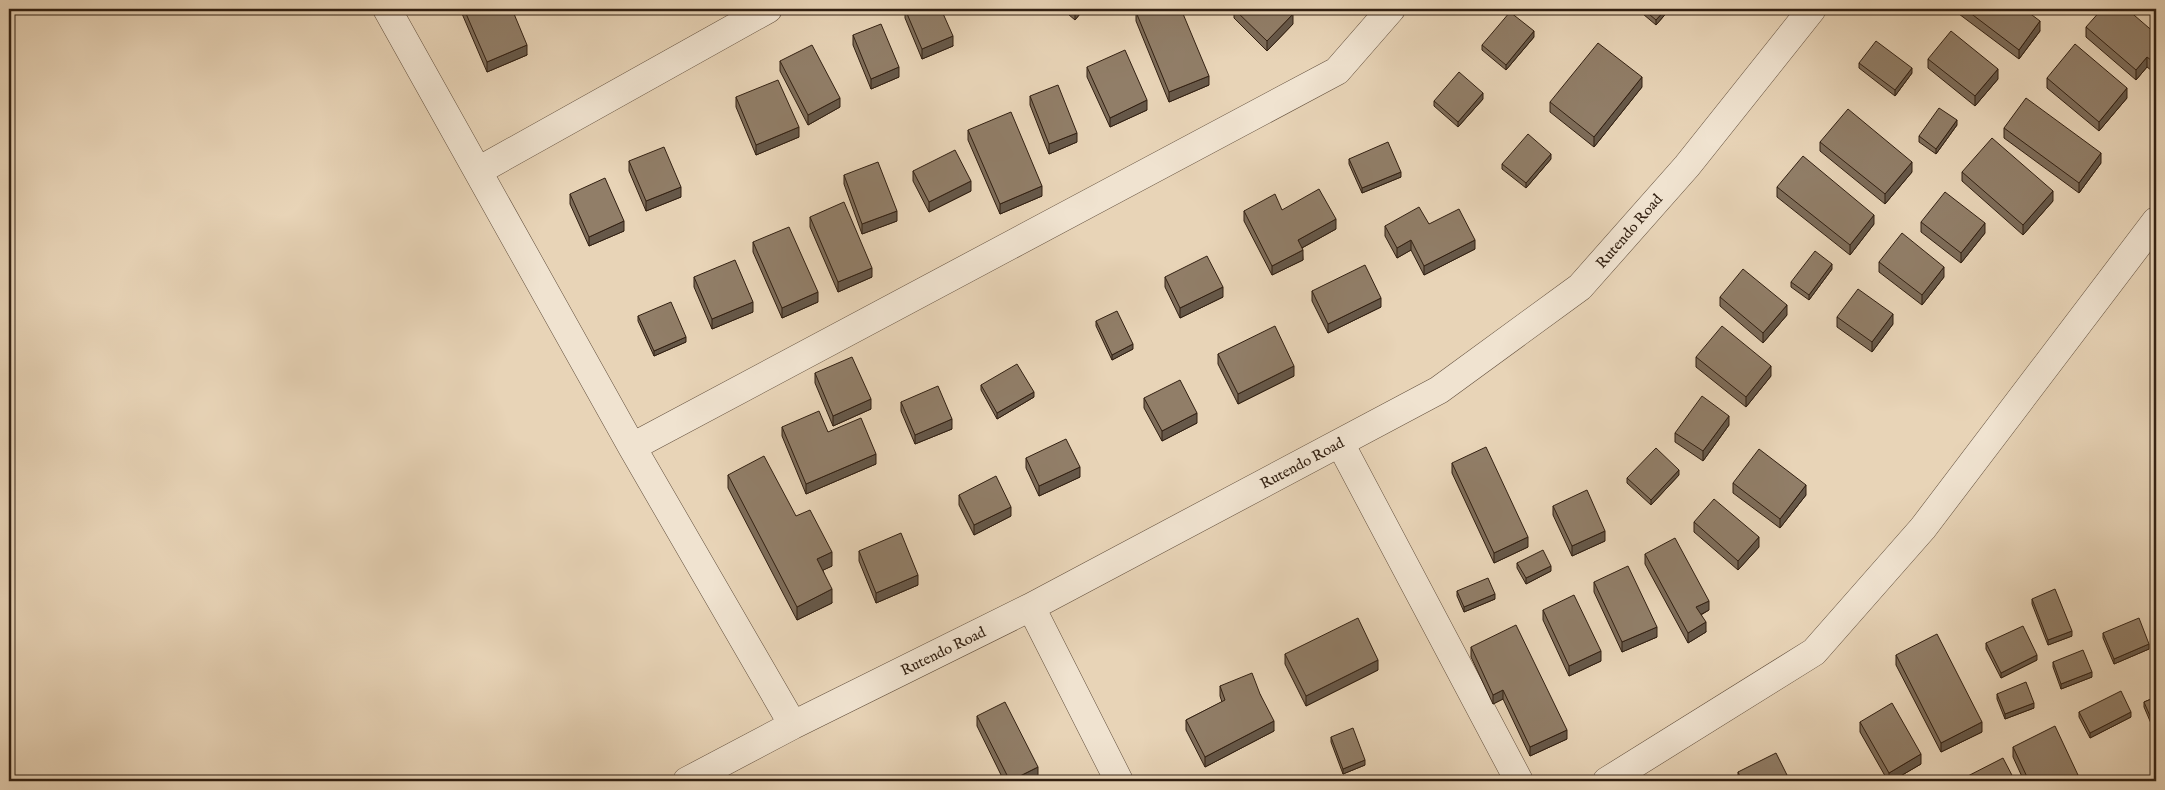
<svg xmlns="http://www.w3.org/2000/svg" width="2165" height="790" font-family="'IM FELL English',serif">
<rect width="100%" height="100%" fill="#e8d4b7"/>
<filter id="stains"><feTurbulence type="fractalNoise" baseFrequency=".004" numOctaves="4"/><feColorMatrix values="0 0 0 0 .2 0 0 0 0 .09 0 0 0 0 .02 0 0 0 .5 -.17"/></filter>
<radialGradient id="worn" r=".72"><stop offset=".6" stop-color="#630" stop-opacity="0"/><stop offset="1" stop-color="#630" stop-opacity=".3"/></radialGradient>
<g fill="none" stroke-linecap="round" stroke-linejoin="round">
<defs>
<path id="minor" d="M387,9l245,438 161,278
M478,171l290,-162
M1340,443l179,338
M632,447l705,-376 54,-62
M1031,607l88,174
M687,781l106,-56 238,-118 408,-217 141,-103 107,-121 125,-157
M1607,781l207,-129 109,-124 233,-307"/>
</defs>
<use href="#minor" stroke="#604d3b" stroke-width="29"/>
<use href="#minor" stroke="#f0e3d0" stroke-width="28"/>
</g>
<path fill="#7d6c59" stroke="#322012" d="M460,9h52l15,46 -40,17z
M905,9h36l12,37 -31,13 -17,-41z
M1062,9h22l-9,11z
M1234,9l59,15 -26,27 -33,-33z
M1637,9h33l-14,16z
M1955,9h69l16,22 -21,28 -64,-48z
M1136,12l73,73 -40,17 -33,-81z
M2086,27l70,7v40l-9,-7 -11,13 -50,-43z
M853,35l46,42 -28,12 -18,-44z
M1534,37l-28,33 -24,-20v-5z
M1928,59l70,20 -23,27 -47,-38z
M780,61l60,46 -32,18 -28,-54z
M1859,63l53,10 -17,23 -36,-28z
M1087,67l60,43 -37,17 -23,-50z
M2047,78l80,20 -28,33 -52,-43z
M1642,87l-48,60 -44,-35v-10z
M1030,96l47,46 -28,12 -19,-49z
M736,97l63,40 -43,18 -20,-48z
M1483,99l-25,28 -24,-21v-5z
M1957,125l-21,29 -17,-12v-6z
M2004,128l97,35 -22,30 -75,-55z
M968,130l74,66 -42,18 -32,-74z
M1820,142l92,30 -27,32 -65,-53z
M1349,159l52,18 -39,16 -13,-29z
M1551,159l-25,29 -24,-19v-5z
M629,161l52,36 -35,14 -17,-40z
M913,171l58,20 -42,21 -16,-31z
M1962,172l91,29 -30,34 -61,-54z
M844,175l53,46 -35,13 -18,-50z
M1777,187l97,37 -24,31 -73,-58z
M570,194l54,37 -35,15 -19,-42z
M1282,210l54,19 -34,19 1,12 -31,15 -28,-54v-10z
M810,217l62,60 -34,15 -28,-65z
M1921,222l64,11 -24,30 -40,-31z
M1429,224l46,25 -51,26 -13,-25 -14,8 -12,-22v-10z
M753,242l65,60 -36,16 -29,-66z
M1879,262l65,15 -22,28 -43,-33z
M1832,269l-23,31 -18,-13v-5z
M694,277l59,35 -41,17 -18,-42z
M1165,277l58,20 -43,21 -15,-31z
M1312,291l69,16 -53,26 -16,-32z
M1720,297l67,18 -24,28 -43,-37z
M638,316l48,26 -32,14 -16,-35z
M1837,317l56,7 -21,28 -35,-25z
M1096,321l37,28 -21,11 -16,-34z
M1218,354l76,22 -56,28 -20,-40z
M1696,357l75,19 -25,31 -50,-40z
M815,373l56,36 -38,17 -18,-43z
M981,385l53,12 -37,22 -16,-29z
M1144,398l53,25 -35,18 -18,-33z
M901,402l51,27 -37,15 -14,-33z
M1729,425l-26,36 -28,-19v-9z
M782,427l46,5 48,32 -70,30 -24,-58z
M1026,458l54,19 -41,19 -13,-28z
M1452,463l76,84 -34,16 -42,-90z
M728,475l68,41 36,50 -9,4 9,33 -35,17 -69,-132z
M1679,475l-28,30 -24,-22v-5z
M1733,483l73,12 -26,33 -47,-35z
M959,495l52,21 -37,19 -15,-30z
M1553,506l52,35 -33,15 -19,-41z
M1694,522l65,25 -21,23 -44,-38z
M859,551l59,34 -42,18 -17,-42z
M1645,554l64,56 -8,5 5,17 -18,11 -43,-79z
M1517,563l34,8 -25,13 -9,-16z
M1594,582l63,55 -35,15 -28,-60z
M1457,591l38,8 -31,13 -7,-16z
M2032,599l40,37 -24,9 -16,-41z
M1543,610l58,51 -32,15 -26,-56z
M2103,633l46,16 -35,15 -11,-26z
M1986,643l51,17 -36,18 -15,-29z
M1471,647l96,92 -37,17 -27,-57 -10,5 -22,-47z
M1285,654l93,16 -72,36 -21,-42z
M1896,655l86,77 -41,20 -45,-87z
M2053,662l39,15 -31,12 -8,-22z
M1220,686l40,8 14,37 -69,36 -19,-37v-10l36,-18 -2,-6z
M1997,694l37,14 -29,11 -8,-20z
M2156,697l-3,31 -9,-21v-5z
M2079,712l52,5 -41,21 -11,-21z
M977,716l61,61 -8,4h-26l-27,-55z
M1860,722l61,42 -29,17h-4l-28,-49z
M1331,737l34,28 -22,9 -12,-32z
M2013,747l65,34h-54l-11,-24z
M1738,772l52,9h-52z"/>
<path fill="#665849" stroke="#322012" d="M1076,9h8l-9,11v-10z
M1666,9h4l-14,16v-5z
M1293,14v10l-26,27v-10z
M2040,21v10l-21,28v-9z
M1534,31v6l-28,33v-5z
M953,36v10l-31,13v-10z
M527,45v10l-40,17v-10z
M2147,57v10l-11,13v-10z
M899,67v10l-28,12v-10z
M1912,68v5l-17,23v-6z
M1998,69v10l-23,27v-10z
M1209,76v9l-40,17v-10z
M1642,77v10l-48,60v-10z
M2127,88v10l-28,33v-9z
M1483,93v6l-25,28v-5z
M840,98v9l-32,18v-10z
M1147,100v10l-37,17v-9z
M1957,120v5l-21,29v-5z
M799,127v10l-43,18v-10z
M1077,133v9l-28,12v-10z
M2101,153v10l-22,30v-10z
M1551,154v5l-25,29v-5z
M1912,162v10l-27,32v-10z
M1401,172v5l-39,16v-5z
M971,181v10l-42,21v-10z
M1042,186v10l-42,18v-10z
M681,187v10l-35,14v-10z
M2053,191v10l-30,34v-10z
M897,211v10l-35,13v-10z
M1874,215v9l-24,31v-10z
M1336,219v10l-38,21v-10z
M624,221v10l-35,15v-9z
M1985,223v10l-24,30v-10z
M1411,240v10l-14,8v-10z
M1475,240v9l-51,26v-9z
M1303,250v10l-31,15v-9z
M1832,264v5l-23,31v-5z
M1944,267v10l-22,28v-10z
M872,268v9l-34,15v-10z
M1223,287v10l-43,21v-10z
M818,292v10l-36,16v-10z
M1381,298v9l-53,26v-9z
M753,302v10l-41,17v-10z
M1787,305v10l-24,28v-10z
M1893,314v10l-21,28v-10z
M686,337v5l-32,14v-5z
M1133,344v5l-21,11v-5z
M1294,366v10l-56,28v-10z
M1771,366v10l-25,31v-10z
M1034,392v5l-37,22v-6z
M871,399v10l-38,17v-10z
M1197,413v10l-35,18v-10z
M1729,416v9l-26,36v-10z
M952,419v10l-37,15v-9z
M876,454v10l-70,30v-10z
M1080,467v10l-41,19v-10z
M1679,470v5l-28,30v-5z
M1806,485v10l-26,33v-9z
M1011,507v9l-37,19v-10z
M1605,531v10l-33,15v-10z
M1528,537v10l-34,16v-10z
M1759,537v10l-21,23v-9z
M832,552v14l-15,7v-14z
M1551,566v5l-25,13v-6z
M918,575v10l-42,18v-10z
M832,589v14l-35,17v-13z
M1495,594v5l-31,13v-5z
M1709,601v9l-13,7v-10z
M1706,622v10l-18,11v-10z
M1657,627v10l-35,15v-10z
M2072,631v5l-24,9v-5z
M2149,644v5l-35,15v-5z
M1601,651v10l-32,15v-10z
M2037,655v5l-36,18v-5z
M1378,660v10l-72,36v-10z
M2092,672v5l-31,12v-5z
M1503,690v9l-10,5v-9z
M2034,703v5l-29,11v-5z
M2131,712v5l-41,21v-5z
M1274,721v10l-69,36v-10z
M2156,721v5l-3,2v-5z
M1982,722v10l-41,20v-9z
M1567,730v9l-37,17v-9z
M1921,754v10l-29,17h-3v-8z
M1365,760v5l-22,9v-5z
M1038,767v10l-8,4h-20z
M2078,775v6h-12z"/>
<path fill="#917e68" stroke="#322012" d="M464,9h48l15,36 -40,17z
M905,9h36l12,27 -31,13z
M1143,9h38l28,67 -40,16 -33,-80z
M1234,9h53l6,5 -26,27z
M1643,9h23l-10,11z
M1965,9h59l16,12 -21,29z
M2102,9h25l29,25v30l-9,-7 -11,13 -50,-43z
M1510,12l24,19 -28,34 -24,-20z
M881,24l18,43 -28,12 -18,-44z
M1951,31l47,38 -23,27 -47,-37z
M1876,41l36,27 -17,22 -36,-27z
M1598,43l44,34 -48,60 -44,-35z
M2075,44l52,44 -28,34 -52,-44z
M812,45l28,53 -32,17 -28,-54z
M1125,50l22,50 -37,18 -23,-51z
M1459,72l24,21 -25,29 -24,-21z
M778,80l21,47 -43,18 -20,-48z
M1058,85l19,48 -28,11 -19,-48z
M2026,98l75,55 -22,30 -75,-55z
M1939,108l18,12 -21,29 -17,-13z
M1848,109l64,53 -27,32 -65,-52z
M1011,112l31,74 -42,18 -32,-74z
M1528,134l23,20 -25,29 -24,-19z
M1992,138l61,53 -30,34 -61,-53z
M1388,142l13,30 -39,16 -13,-29z
M664,147l17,40 -35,14 -17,-40z
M955,150l16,31 -42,21 -16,-31z
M1803,156l71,59 -24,30 -73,-58z
M878,162l19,49 -35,13 -18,-49z
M605,178l19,43 -35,16 -19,-43z
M1319,189l17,30 -38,21 5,10 -31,16 -28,-55 31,-17 7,16z
M1945,192l40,31 -24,30 -40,-31z
M844,202l28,66 -34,14 -28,-65z
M1419,207l10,17 30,-15 16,31 -51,26 -13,-26 -14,8 -12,-22z
M789,227l29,65 -36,16 -29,-66z
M1902,233l42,34 -22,28 -43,-33z
M1815,251l17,13 -23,31 -18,-13z
M1207,256l16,31 -43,21 -15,-31z
M735,260l18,42 -41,17 -18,-42z
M1365,265l16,33 -53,26 -16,-33z
M1743,269l44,36 -24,28 -43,-36z
M1858,289l35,25 -21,28 -35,-25z
M671,302l15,35 -32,14 -16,-35z
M1117,311l16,33 -21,11 -16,-34z
M1275,326l19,40 -56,28 -20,-40z
M1722,326l49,40 -25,31 -50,-40z
M852,357l19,42 -38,17 -18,-43z
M1017,364l17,28 -37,21 -16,-28z
M1180,380l17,33 -35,18 -18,-33z
M938,386l14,33 -37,16 -14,-33z
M1702,396l27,20 -26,35 -28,-18z
M819,411l9,21 33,-14 15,36 -70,30 -24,-57z
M1066,439l14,28 -41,19 -13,-28z
M1486,447l42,90 -34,16 -42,-90z
M1656,448l23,22 -28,30 -24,-22z
M1759,449l47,36 -26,34 -47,-36z
M764,456l32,60 14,-6 22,42 -15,7 15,30 -35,18 -69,-132z
M996,476l15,31 -37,18 -15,-30z
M1587,490l18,41 -33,15 -19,-40z
M1714,499l45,38 -21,24 -44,-39z
M901,533l17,42 -42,18 -17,-42z
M1675,538l34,63 -13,6 10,15 -18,11 -43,-79z
M1543,550l8,16 -25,12 -9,-15z
M1628,566l29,61 -35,15 -28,-60z
M1488,578l7,16 -31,13 -7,-16z
M2055,589l17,42 -24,9 -16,-41z
M1574,595l27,56 -32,15 -26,-56z
M1358,618l20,42 -72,36 -21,-42z
M2139,618l10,26 -35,15 -11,-26z
M1516,625l51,105 -37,17 -27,-57 -10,5 -22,-48z
M2023,626l14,29 -36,18 -15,-30z
M1937,634l45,88 -41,21 -45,-88z
M2083,650l9,22 -31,12 -8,-22z
M1252,673l8,21 14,27 -69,36 -19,-37 39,-20 -5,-14z
M2026,682l8,21 -29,11 -8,-20z
M2121,691l10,21 -41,21 -11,-21z
M2156,697v24l-3,2 -9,-21z
M1005,702l33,65 -28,14 -33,-65z
M1892,703l29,51 -32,19 -29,-51z
M2055,726l23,49 -12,6h-37l-16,-34z
M1353,728l12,32 -22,9 -12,-32z
M1776,753l14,28h-48l-4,-9z
M2003,758l12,23h-52l-1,-2z
M1429,776l2,5h-14z
M1860,776l3,5h-15z"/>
<g text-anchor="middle" stroke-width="5" stroke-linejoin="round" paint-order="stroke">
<g font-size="15" fill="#322012" stroke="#f0e3d0">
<text transform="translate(1629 231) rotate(-49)" y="5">Rutendo Road</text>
<text transform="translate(1302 463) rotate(-28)" y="5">Rutendo Road</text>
<text transform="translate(943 651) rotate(-26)" y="5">Rutendo Road</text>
</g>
</g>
<rect width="2165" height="790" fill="none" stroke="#e8d4b7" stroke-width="30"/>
<rect x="10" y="10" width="2145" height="770" fill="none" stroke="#322012" stroke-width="2.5"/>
<rect x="15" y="15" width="2135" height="760" fill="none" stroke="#322012"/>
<rect width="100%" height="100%" filter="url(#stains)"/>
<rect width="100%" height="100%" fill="url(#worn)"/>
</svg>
